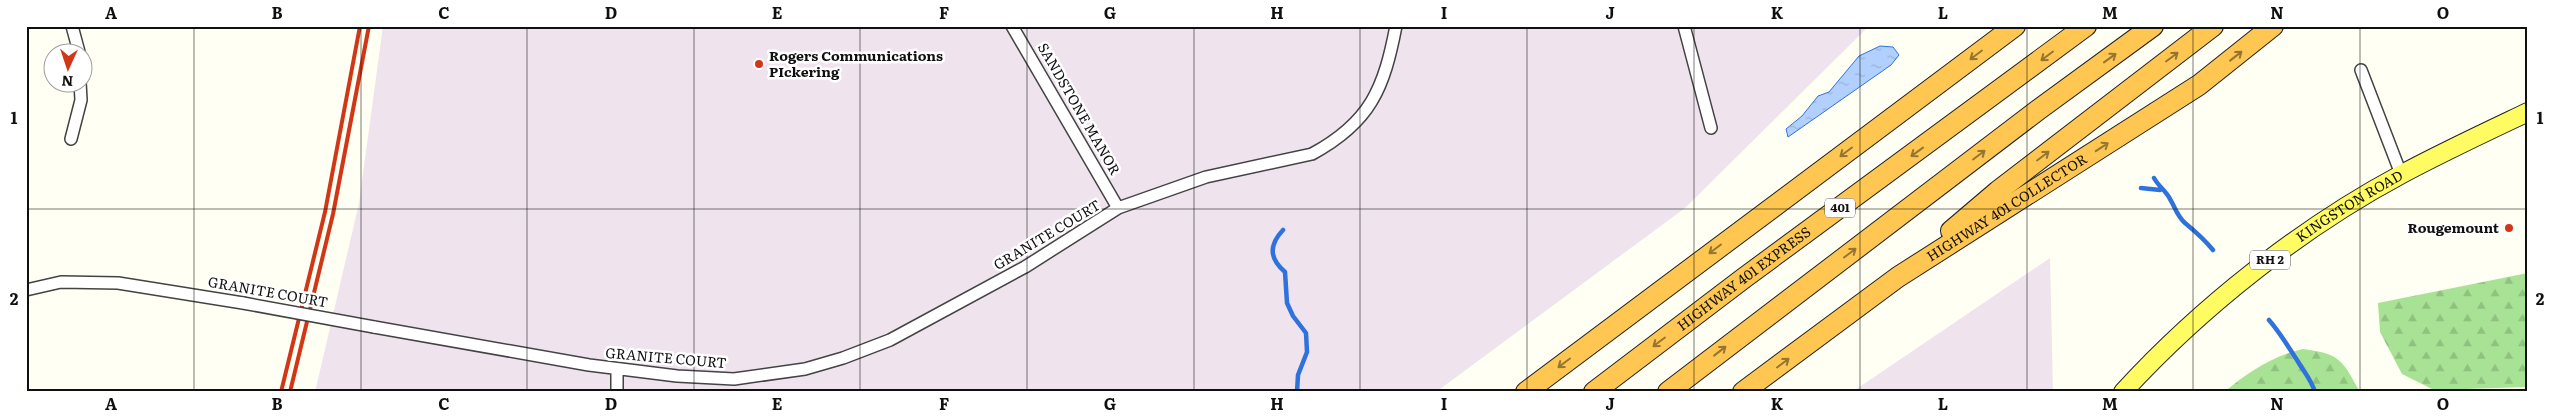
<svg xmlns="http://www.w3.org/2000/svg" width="2554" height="418" font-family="Literata,serif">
<defs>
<pattern id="forest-firs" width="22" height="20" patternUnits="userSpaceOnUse" patternTransform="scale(1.25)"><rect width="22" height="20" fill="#a7e295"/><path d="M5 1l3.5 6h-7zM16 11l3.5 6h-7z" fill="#8fc17f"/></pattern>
<pattern id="water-ripples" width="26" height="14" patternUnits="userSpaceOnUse" patternTransform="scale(1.25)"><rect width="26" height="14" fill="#b2d0fd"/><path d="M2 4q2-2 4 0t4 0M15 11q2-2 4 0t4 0" fill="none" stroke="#98b2d8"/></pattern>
</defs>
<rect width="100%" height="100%" fill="#fffff3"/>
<path fill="#efe4ee" d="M383,26h1486l-184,182 -249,184h-1121l44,-189z
M2050,258l3,134h-201z"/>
<path fill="url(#forest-firs)" d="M2528,273v114l-94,3 -32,-16 -22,-42 -2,-29z
M2303,349c38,5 39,11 57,43h-136c25,-20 48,-36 79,-43z"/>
<path fill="url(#water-ripples)" stroke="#3072dc" d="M1880,46l13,1 6,8 -8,10 -103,72 -2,-8 16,-13 16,-20 11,-4 30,-36z"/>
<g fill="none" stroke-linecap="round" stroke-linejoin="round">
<path stroke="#3072dc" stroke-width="4.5" d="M2154,178c5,9 12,13 16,21 5,8 7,17 15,24 11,9 19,16 28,27
M2141,188l19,2
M1283,230c-15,16 -13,29 2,42l2,31 6,13 13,17 1,19 -9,23 -1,17
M2269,320c12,14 18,25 28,40 7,12 14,19 18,32"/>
<defs>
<path id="street" d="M72,26l7,26
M1012,26l106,182
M1684,26l27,102
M2361,70l40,104
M71,139l10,-39 -1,-18
M26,290l35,-8 57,1 125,20
M374,327l215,38 88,11 57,3 71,-10 38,-11 47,-18 135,-73 93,-59 88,-31 106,-23c59,-32 72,-66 84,-128
M617,392v-23"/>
<g id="primary">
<path id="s1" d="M2123,392c78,-85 178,-164 279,-218 41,-22 84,-42 126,-62"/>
</g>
<g id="highway">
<path d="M1951,231l47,-40 215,-165"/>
<path d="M1526,392l489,-366"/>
<path id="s2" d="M1594,392l150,-114 342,-252"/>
<path d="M1668,392l370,-282 115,-84"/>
<path id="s3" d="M1743,392l155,-115 301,-192 74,-59"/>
</g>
</defs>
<use href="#street" stroke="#434343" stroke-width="14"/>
<use href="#primary" stroke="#212121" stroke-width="20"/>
<use href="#highway" stroke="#212121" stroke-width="22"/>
<use href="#street" stroke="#fff" stroke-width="11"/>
<use href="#primary" stroke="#fffb63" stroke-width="18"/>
<use href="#highway" stroke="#ffc751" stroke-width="20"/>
<path stroke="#d13717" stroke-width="4" d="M281,392l44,-180 35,-186
M290,392l43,-178 36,-188"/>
<defs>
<path id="street-bridge" d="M243,303l131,24"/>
</defs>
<use href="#street-bridge" stroke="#434343" stroke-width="14" stroke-linecap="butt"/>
<use href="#street-bridge" stroke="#fff" stroke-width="11"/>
</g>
<defs><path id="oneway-shaft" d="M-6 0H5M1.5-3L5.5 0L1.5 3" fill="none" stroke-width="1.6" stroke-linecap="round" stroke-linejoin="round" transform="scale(1.25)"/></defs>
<g stroke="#937534">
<use href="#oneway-shaft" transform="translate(1976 55) rotate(143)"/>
<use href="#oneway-shaft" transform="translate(2047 56) rotate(143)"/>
<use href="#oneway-shaft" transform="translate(2236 56) rotate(-38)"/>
<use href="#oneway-shaft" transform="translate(2172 57) rotate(-37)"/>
<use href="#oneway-shaft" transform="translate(2110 58) rotate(-36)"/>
<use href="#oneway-shaft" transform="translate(2102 147) rotate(-33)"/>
<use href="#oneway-shaft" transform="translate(1846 152) rotate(143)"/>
<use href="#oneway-shaft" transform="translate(1917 152) rotate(144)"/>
<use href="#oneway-shaft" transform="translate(1979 155) rotate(-37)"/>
<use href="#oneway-shaft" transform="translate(2043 156) rotate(-37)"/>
<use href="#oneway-shaft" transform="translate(1715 249) rotate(143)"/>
<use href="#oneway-shaft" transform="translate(1850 253) rotate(-37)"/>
<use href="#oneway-shaft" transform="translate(1659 342) rotate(143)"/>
<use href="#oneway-shaft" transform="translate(1720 351) rotate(-38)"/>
<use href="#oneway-shaft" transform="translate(1564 363) rotate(143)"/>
<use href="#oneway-shaft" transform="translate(1783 363) rotate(-37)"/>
</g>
<path fill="none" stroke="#101010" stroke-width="1" stroke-opacity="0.55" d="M194,26v366M361,26v366M527,26v366M694,26v366M860,26v366M1027,26v366M1194,26v366M1360,26v366M1527,26v366M1694,26v366M1860,26v366M2027,26v366M2193,26v366M2360,26v366M26,209h2502"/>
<g fill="#d13717" stroke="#fff" stroke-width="2">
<circle cx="759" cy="64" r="5"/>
<circle cx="2509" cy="228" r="5"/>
</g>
<g text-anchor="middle" stroke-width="5" stroke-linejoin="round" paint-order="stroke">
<g fill="#fff" stroke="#585858" stroke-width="1">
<rect x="1825" y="198.5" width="30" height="19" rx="4"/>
<rect x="2250" y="250.5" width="40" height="19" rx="4"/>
</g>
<g font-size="12" font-weight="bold" fill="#101010">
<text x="1840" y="212">401</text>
<text x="2270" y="264">RH 2</text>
</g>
<g font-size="14" font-weight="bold" fill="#101010" stroke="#fff" text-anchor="start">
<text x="769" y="61">Rogers Communications<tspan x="769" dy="16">PIckering</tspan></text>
<text x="2499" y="233" text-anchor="end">Rougemount</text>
</g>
<g font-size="14" fill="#101010" stroke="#fff">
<text transform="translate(1079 109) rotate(60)" y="5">SANDSTONE MANOR</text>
<text dy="5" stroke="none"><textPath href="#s3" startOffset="322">HIGHWAY 401 COLLECTOR</textPath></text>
<text dy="5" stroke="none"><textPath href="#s1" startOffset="294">KINGSTON ROAD</textPath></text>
<text transform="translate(1047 235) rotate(-31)" y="5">GRANITE COURT</text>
<text dy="5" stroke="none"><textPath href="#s2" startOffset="188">HIGHWAY 401 EXPRESS</textPath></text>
<text transform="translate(268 292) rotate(10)" y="5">GRANITE COURT</text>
<text transform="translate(666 358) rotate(5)" y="5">GRANITE COURT</text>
</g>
</g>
<rect width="2554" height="418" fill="none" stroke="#ffffff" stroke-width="55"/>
<g transform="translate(68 68) rotate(183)"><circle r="24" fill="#ffffff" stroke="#9f9f9f"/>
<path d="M0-4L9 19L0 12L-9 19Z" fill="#d13717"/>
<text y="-8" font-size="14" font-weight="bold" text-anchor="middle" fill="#101010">N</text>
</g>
<rect x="28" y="28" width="2498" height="362" fill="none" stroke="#101010" stroke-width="2"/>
<g font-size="16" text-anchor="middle" font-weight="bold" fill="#101010">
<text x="111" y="19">A</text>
<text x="277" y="19">B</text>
<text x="444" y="19">C</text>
<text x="611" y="19">D</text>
<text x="777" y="19">E</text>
<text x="944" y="19">F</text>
<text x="1110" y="19">G</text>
<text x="1277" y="19">H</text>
<text x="1444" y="19">I</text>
<text x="1610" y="19">J</text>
<text x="1777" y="19">K</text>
<text x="1943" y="19">L</text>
<text x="2110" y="19">M</text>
<text x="2277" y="19">N</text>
<text x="2443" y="19">O</text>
<text x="14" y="124">1</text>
<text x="2540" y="124">1</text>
<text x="14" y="305">2</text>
<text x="2540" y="305">2</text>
<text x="111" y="410">A</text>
<text x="277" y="410">B</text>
<text x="444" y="410">C</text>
<text x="611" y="410">D</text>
<text x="777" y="410">E</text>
<text x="944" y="410">F</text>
<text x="1110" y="410">G</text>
<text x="1277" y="410">H</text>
<text x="1444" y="410">I</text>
<text x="1610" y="410">J</text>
<text x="1777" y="410">K</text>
<text x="1943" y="410">L</text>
<text x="2110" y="410">M</text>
<text x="2277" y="410">N</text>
<text x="2443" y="410">O</text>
</g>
</svg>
